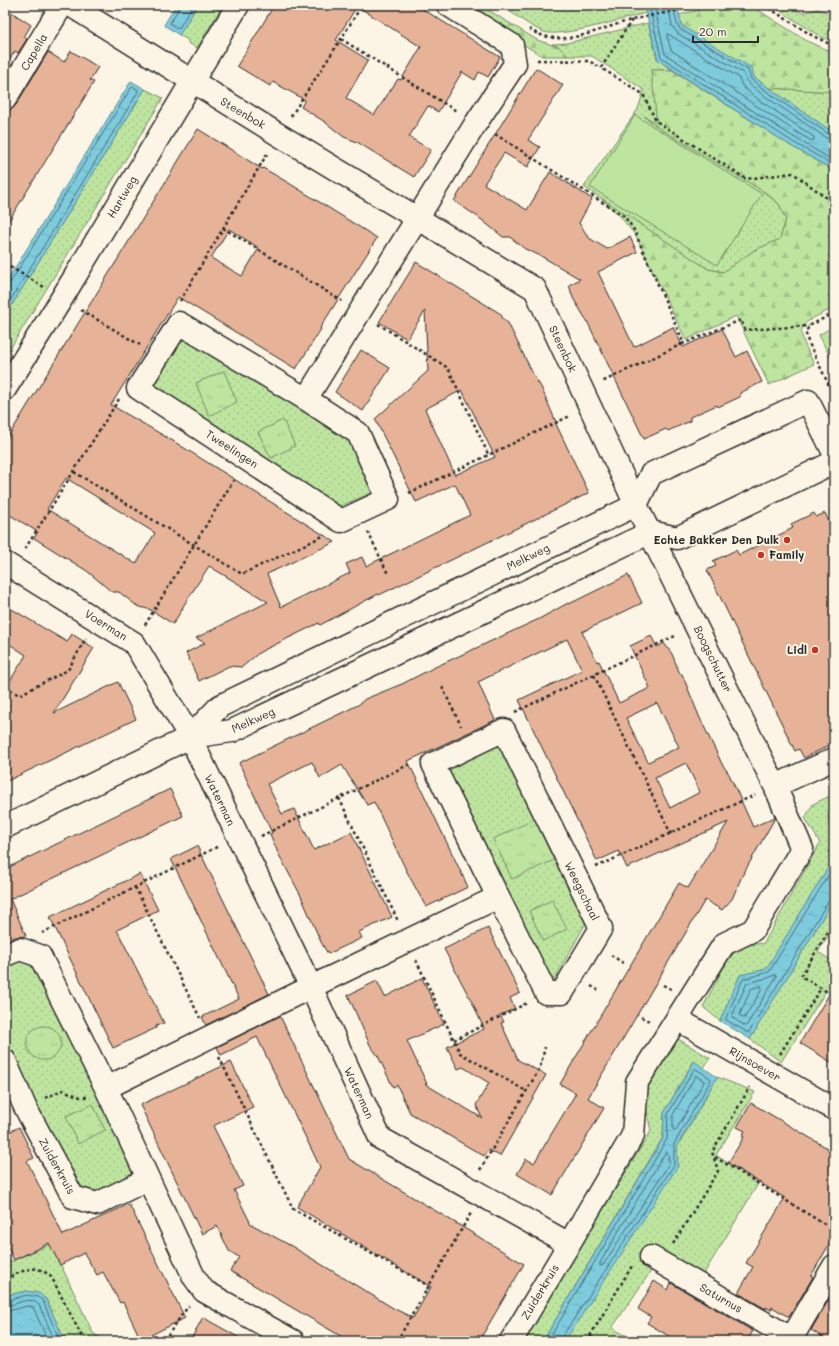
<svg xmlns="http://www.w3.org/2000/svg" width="839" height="1346" font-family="Mali,sans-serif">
<defs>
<pattern id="grass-dots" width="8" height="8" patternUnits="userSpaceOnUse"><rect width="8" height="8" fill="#bee5a0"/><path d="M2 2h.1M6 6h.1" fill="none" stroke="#a3c58a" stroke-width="1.8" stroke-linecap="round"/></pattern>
<pattern id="forest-firs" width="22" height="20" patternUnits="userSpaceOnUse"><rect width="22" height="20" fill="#bee5a0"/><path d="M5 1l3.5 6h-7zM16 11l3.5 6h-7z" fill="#a3c58a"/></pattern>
<pattern id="park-tufts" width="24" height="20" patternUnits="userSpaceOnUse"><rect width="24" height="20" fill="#bee5a0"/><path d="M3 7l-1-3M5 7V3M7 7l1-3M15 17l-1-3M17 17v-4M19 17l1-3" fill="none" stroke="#a3c58a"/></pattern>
<pattern id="water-ripples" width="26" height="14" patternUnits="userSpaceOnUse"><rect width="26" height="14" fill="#7ecbdd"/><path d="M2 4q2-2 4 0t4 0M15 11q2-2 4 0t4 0" fill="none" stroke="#6daebe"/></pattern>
</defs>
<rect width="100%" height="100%" fill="#fcf5e5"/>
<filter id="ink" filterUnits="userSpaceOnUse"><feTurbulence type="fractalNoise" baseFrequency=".025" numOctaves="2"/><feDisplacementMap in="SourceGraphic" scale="8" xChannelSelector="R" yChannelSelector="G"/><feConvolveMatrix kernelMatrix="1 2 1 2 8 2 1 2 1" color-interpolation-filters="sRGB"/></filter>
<g filter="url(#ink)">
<path fill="url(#grass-dots)" stroke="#748866" d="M198,5h25l-26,43 -9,-5v-3l-9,-5z
M500,5h144l2,8c-21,5 -84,25 -102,19 -14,-5 -31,-19 -44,-27z
M771,5h18l13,8 16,-4 8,3 8,-5v35l-13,-5z
M648,23l9,36 15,11h-20l108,119 19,15 7,15 -6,20 -27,12 -28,21 -17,-3 -124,-82 54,-78 6,-19 -52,-34h-24l-9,-9 -7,-3 15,-1z
M769,88l65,4v41z
M145,89l18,9 -158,259v-41z
M182,334l169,108 23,50 -36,15 -187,-122z
M501,742l86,179 -33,59 -6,1 -102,-213z
M834,794v15l-6,3 1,13 5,9v24l-68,112 -26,5 -20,46 -17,-14 24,-46 13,-15 24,-3 56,-100 -15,-25 8,-14z
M834,899v27l-16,26 16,10v33l-8,-4 -45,71 -31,-23z
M20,957l16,8 106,209 -46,21 -20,-5 -71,-148v-78z
M673,1036l37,22 -7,11 -10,-7 -29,51 -1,24 -120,204h-20l128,-210 -9,-43z
M717,1077l38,15 -39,63 42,29 -55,91 -39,-23 -52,76 24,13h-76l117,-193z
M51,1244l42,89 12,8h-40l-19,-42 -34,-5 -7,4v-34z"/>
<path fill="url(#forest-firs)" stroke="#748866" d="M460,5h20l57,35 22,7 9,9h-26z
M718,5h32l57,36 27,12v39l-65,-4 -87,-62 -3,-11z
M651,70h21l119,76 35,20 4,3 4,9v130c-39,18 -39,17 -20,56l-45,21 -33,-69 -50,24 -50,-104 -17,-21 -18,-17 107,71 15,3 30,-21 27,-12 6,-20 -7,-15 -13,-11 -107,-65 -15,-12 13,7z
M834,326v36l-1,1 -14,-28z"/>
<path fill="url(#park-tufts)" stroke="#748866" d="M224,371l13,31 -28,14 -13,-33z
M283,420l12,26 -24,12 -13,-26z
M535,819l19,41 -42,19 -19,-40z
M552,900l15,29 -24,12 -14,-30z
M27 1043a17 17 0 1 1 34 0a17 17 0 1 1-34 0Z
M93,1104l12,26 -27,14 -12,-28z"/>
<path fill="#bee5a0" stroke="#748866" d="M635,115l127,79 -45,71 -127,-78z"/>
<path fill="url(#water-ripples)" stroke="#5d8b96" d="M176,5h22l-19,30 -15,-10z
M644,5h33l5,21 70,42 2,9 15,11 65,45v45l-4,-9 -4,-3 -35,-20 -133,-86z
M131,81l14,8 -140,227v-32z
M834,858v41l-84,140 -30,-18 20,-46 26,-6z
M694,1061l23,16 -40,69 1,20 -113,175h-22l120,-203 1,-25z
M27,1291l12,2 7,6 19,42h-60v-43l7,-4z"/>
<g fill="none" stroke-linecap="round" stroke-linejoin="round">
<path stroke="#4c6b72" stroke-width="1" d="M179,5v3l-9,15 7,6 2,-1 14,-23
M649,5l12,52 132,85 30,17 11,9
M654,5l11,49 130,84 39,23
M668,5l4,20 5,8 66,40 5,10 15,12 65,44 6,2
M673,5l4,19 3,5 68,41 3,9 15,12 64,44 4,1
M668,34l70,43 5,10 16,13 55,37v3l-2,1 -14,-8 -127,-83 -4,-14z
M5,285l5,-2 121,-195 2,-1 5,3v2l-133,217
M834,866l-65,106 -26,7 -17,39v2l21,12h2l80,-132 5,-2
M774,975h2v2l-29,48 -2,1 -12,-8 -1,-2 15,-33 21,-5z
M761,986l1,3 -17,28 -1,1 -4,-2v-2l11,-25z
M696,1076l7,4 1,2 -28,48h-2l-1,-1v-14z
M666,1152l2,1 1,11 -66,101 -3,1v-3z
M5,1301l22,-6 11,2 5,4 17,40
M5,1306c11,0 24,-12 34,-1l16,36
M5,1312l22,-6 6,1 15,34
M548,1341l119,-202 1,-25 26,-45h2l14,9 1,2 -37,64v21l-112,172v4"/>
</g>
<path fill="#e6b398" stroke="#2b2b2b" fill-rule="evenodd" d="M273,5h143l84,52 -12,20 -9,-5 -4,8 -13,-8 -24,40 -10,-6 -19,31 22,13 -17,27 -57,-35 -13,-5 -19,-15 -24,-15 4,-7 -32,-18 -3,4 -33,-20 33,-54zM357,6l64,41 -20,33 -3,-1 -24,36 -28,-17 22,-38 -32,-20z
M5,8l26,17 -7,12 3,2 -9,14 -3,-2 -10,16z
M71,51l27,16 -8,13 4,2 -89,145v-116l6,-1 5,-5 32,-53 16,10z
M536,68l27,17 -35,55 12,7 -12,20 -24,-14 -20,31 43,26 23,-38 42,27 -13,24 10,15 18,11 23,-12 7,15 -39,20 36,75 39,-20 10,20 39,-18 14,28 11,-6 15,31 -22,11v4l-22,10 -1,-2 -27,12v4l-22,10 -2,-2 -22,10 -57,-118 -14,-23 -4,-13 11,-6 -39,-23 -16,-7 -15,-12h-7l-25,-20 -24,-16z
M198,129l64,40 1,-1 29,17 85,53 -57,90 1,1 -25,40 -118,-72 -67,108 62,36 162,101 -68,32 14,33 69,-34 -4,-9 16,-7 4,9 104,-51 -15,-31 -39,18 -41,-83 53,-48 -3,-60 -18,28 -28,-17 37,-60 85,52 2,5 5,4 26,53 7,11 15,35h-1l34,71 -179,87 -31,15 -1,-1 -58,31 -1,-2 -59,29 -18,15 -13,-1 -30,15 -13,-28 19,-10 -9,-5 72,-36 -59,-36 -27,42h1l-10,16 -22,-14 -14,-4 -18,-14h-7l-25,-21 -53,-33 4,-6 -33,-20v-70zM229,229l30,19 -17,28 -31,-18zM462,390l33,67 -40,18 -30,-66zM66,478l89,55 -19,31 -89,-55z
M361,350l29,18 -27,43 -28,-19z
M814,513l2,4 9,-4 9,19v211l-30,15 -5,-9 -4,2 -88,-181 9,-4 -3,-5 23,-11 3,5 54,-27 -2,-4z
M628,575l14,28 -60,29 15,30 2,-1 20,42 31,-15 -20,-42 21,-10 6,11 7,-4 8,11 8,20h2l17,42 23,48 7,10 24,53 22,-10v1l-33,58 -10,23 -10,11 -17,-10 -117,198 16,10 -52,87 -35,-21 9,-15 8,4 42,-70 -16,-9 119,-201 9,5 40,-66 -101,46 -8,-17 -22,10 -78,-161 63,-30 -15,-31 -89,43 17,38 -87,41 60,126 -42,20 -20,-37 -32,-68 -7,3 -25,-40 -22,13 -8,-16 -45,22 15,30 12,-5 20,41 37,-18 41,85 -33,15 3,6 -34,16 -7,-12 -21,-48 -22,-41 -8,-19 2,-1 -33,-70 119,-58 7,-6 37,-15 31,-16 106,-49 29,-16 1,1zM657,703l22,44 -31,15 -22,-44zM686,763l14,29 -30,16 -15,-30z
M5,605l62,37 5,-8 22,14 -40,65 64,-31 18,37 -131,63v-93l21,-34 -21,-14z
M170,789l13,27 -173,83 16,37 -11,1 -10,5v-73z
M197,846l72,148 -63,31 -4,-8 37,-18 -68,-140z
M140,874l18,36 -41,20 47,93 -8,3v2l-43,20 -63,-131z
M488,928l32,65 -10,5 5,11 -15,6 4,7 -3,1 17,37 28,15 -46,81 -12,-6 -4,6 -74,-43 -13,-28 -4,2 -15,-31 -8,-11 -22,-50 29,-14 8,16 37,-19 22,46 -37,17 20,43h-2l57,34 -6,-13 13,-22 -26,-16 -5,2 -11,-22 37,-18 -10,-23 -30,-57z
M834,986v78l-34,-21z
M280,1016l69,143 175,105 -45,77h-130l-119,-70 9,-14 -10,-6 -12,-25 -15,8 -62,-129 91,-43 22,45 -40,19 30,60 -9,4 17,34 42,23 100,61 20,10 18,-31 -134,-80 23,-40 -63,-130 -36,18 -4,-8z
M751,1103l83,49v84l-23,40 2,1 -24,40 -17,-10 -1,3 -5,-3v2l-28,-16 15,-26 -7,-4 39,-65 -57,-35 16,-26 -2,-1 3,-5 -8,-4z
M19,1127l15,31 -7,3 36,74 66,-31 56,114 -44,22 -18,-38 -3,1 -17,-31 -6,3 -13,-22 -24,12 -11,-22 -35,17 -9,-18v-108z
M654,1281l14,9 3,-7 82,48 -6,10h-70l-30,-18 4,-6 -13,-8z
M834,1291v50h-5l-18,-11z
M203,1317l8,5 34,19h-55z"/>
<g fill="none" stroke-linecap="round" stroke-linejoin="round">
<defs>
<path id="street" d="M5,99l57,-94
M179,323l127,76 52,34 30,66 -47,22 -203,-133z
M5,389l57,-91 176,-293
M306,399l170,-276 39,-59 -3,-19 -64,-40
M834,453l-26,-52 -157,73 -15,31 -416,201 -30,31 42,-6 419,-199 26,6 157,-76
M5,563l129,80 56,94 121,250 69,151 189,106 64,-109 4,-53 87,-138 29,-14 49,-81 -27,-63 -139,-281 -101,-216 -256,-154 -209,-130
M775,786l59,-27
M5,827l185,-90
M5,955l15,-6 20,7 66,132 88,189 10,14 89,50
M677,1019l157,90
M5,1061l20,46 48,90 24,7 51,-25
M106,1088l205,-101 187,-90 -65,-133 71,-34 97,198 -39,65h-16l-48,-96
M651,1257l145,84
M511,1341l58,-97
M790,1341l44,-75"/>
</defs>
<use href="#street" stroke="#2b2b2b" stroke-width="25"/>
<path stroke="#2b2b2b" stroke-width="2.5" stroke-dasharray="3 3" stroke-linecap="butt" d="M764,5l49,31 21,10
M632,20l-31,48 42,26 13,27 90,58 47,-6 34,25 7,20
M529,29c34,22 69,-1 103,-9 23,-6 47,-9 70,-15
M341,39l117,73
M537,60l52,1 12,7
M291,116l50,-77 21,-34
M495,134l129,82 9,12 49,111v5l-80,38
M223,228l119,73
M5,264l39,23
M180,301l87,-147
M81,310l59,35
M834,313l-25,13 -2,4 -1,7 28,59
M378,324l70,44 40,86
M682,344l59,-24 4,10 64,-4
M74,472l168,102 81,-38
M409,493l161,-77
M368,532l20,42
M25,549l94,-150
M145,625l90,-147
M594,675l77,159
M5,686l14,9 49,-25 18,-32
M442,687l19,39
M515,712l162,-77
M339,798l59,123
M261,836l151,-73
M596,867l159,-72
M135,887l65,131
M834,922l-33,54 33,20
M42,933l177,-87
M611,955l12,8
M416,960l44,93 66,38
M663,985l8,4
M591,986l7,4
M641,1017l8,4
M454,1040l73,-37
M780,1054l41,-66
M219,1057l74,152 136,77
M45,1098l18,-8 17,7h7
M715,1157l119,73
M480,1170l60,-102 5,-21
M673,1244l45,-73 -6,-19 38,-65
M5,1279c20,-8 30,-18 47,-1l29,57 6,6
M590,1336l8,5
M164,1341l19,-28 6,-7
M397,1341l74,-128
M587,1341l45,-75"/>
<use href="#street" stroke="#fcf5e5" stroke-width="22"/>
</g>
</g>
<g fill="#c8321e" stroke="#fcf5e5" stroke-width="1.5">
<circle cx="787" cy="540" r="4"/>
<circle cx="761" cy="555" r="4"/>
<circle cx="815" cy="650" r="4"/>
</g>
<g text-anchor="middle" stroke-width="4" stroke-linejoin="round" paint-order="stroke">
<g font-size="11" fill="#2b2b2b" stroke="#fcf5e5">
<text transform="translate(34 52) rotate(-59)" y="4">Capella</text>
<text transform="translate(243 113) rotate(31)" y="4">Steenbok</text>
<text transform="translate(122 197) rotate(-59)" y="4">Hartweg</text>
<text transform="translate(563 349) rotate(65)" y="4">Steenbok</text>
<text transform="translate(232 449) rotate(33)" y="4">Tweelingen</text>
<text transform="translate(528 557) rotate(-26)" y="4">Melkweg</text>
<text transform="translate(106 625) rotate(32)" y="4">Voerman</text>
<text transform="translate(713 659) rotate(64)" y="4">Boogschutter</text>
<text transform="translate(253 720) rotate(-24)" y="4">Melkweg</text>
<text transform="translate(220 800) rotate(64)" y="4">Waterman</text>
<text transform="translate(582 891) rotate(64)" y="4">Weegschaal</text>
<text transform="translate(755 1064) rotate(30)" y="4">Rijnsoever</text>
<text transform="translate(359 1093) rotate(65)" y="4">Waterman</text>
<text transform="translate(57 1166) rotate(61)" y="4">Zuiderkruis</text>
<text transform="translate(540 1292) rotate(-59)" y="4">Zuiderkruis</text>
<text transform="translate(721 1298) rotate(30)" y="4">Saturnus</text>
</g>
<g font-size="11" font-weight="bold" fill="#2b2b2b" stroke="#fcf5e5" text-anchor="end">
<text x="779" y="544">Echte Bakker Den Dulk</text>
<text x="769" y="559" text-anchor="start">Family</text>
<text x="807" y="654">Lidl</text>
</g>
</g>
<rect width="839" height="1346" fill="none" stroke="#fcf5e5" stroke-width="20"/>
<rect x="10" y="10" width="819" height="1326" fill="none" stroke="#2b2b2b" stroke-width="1.5" filter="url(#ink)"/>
<path d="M693 36v6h65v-6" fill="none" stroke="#2b2b2b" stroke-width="2"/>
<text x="699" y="36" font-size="12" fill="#2b2b2b" stroke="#fcf5e5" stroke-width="3" paint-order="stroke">20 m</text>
</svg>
